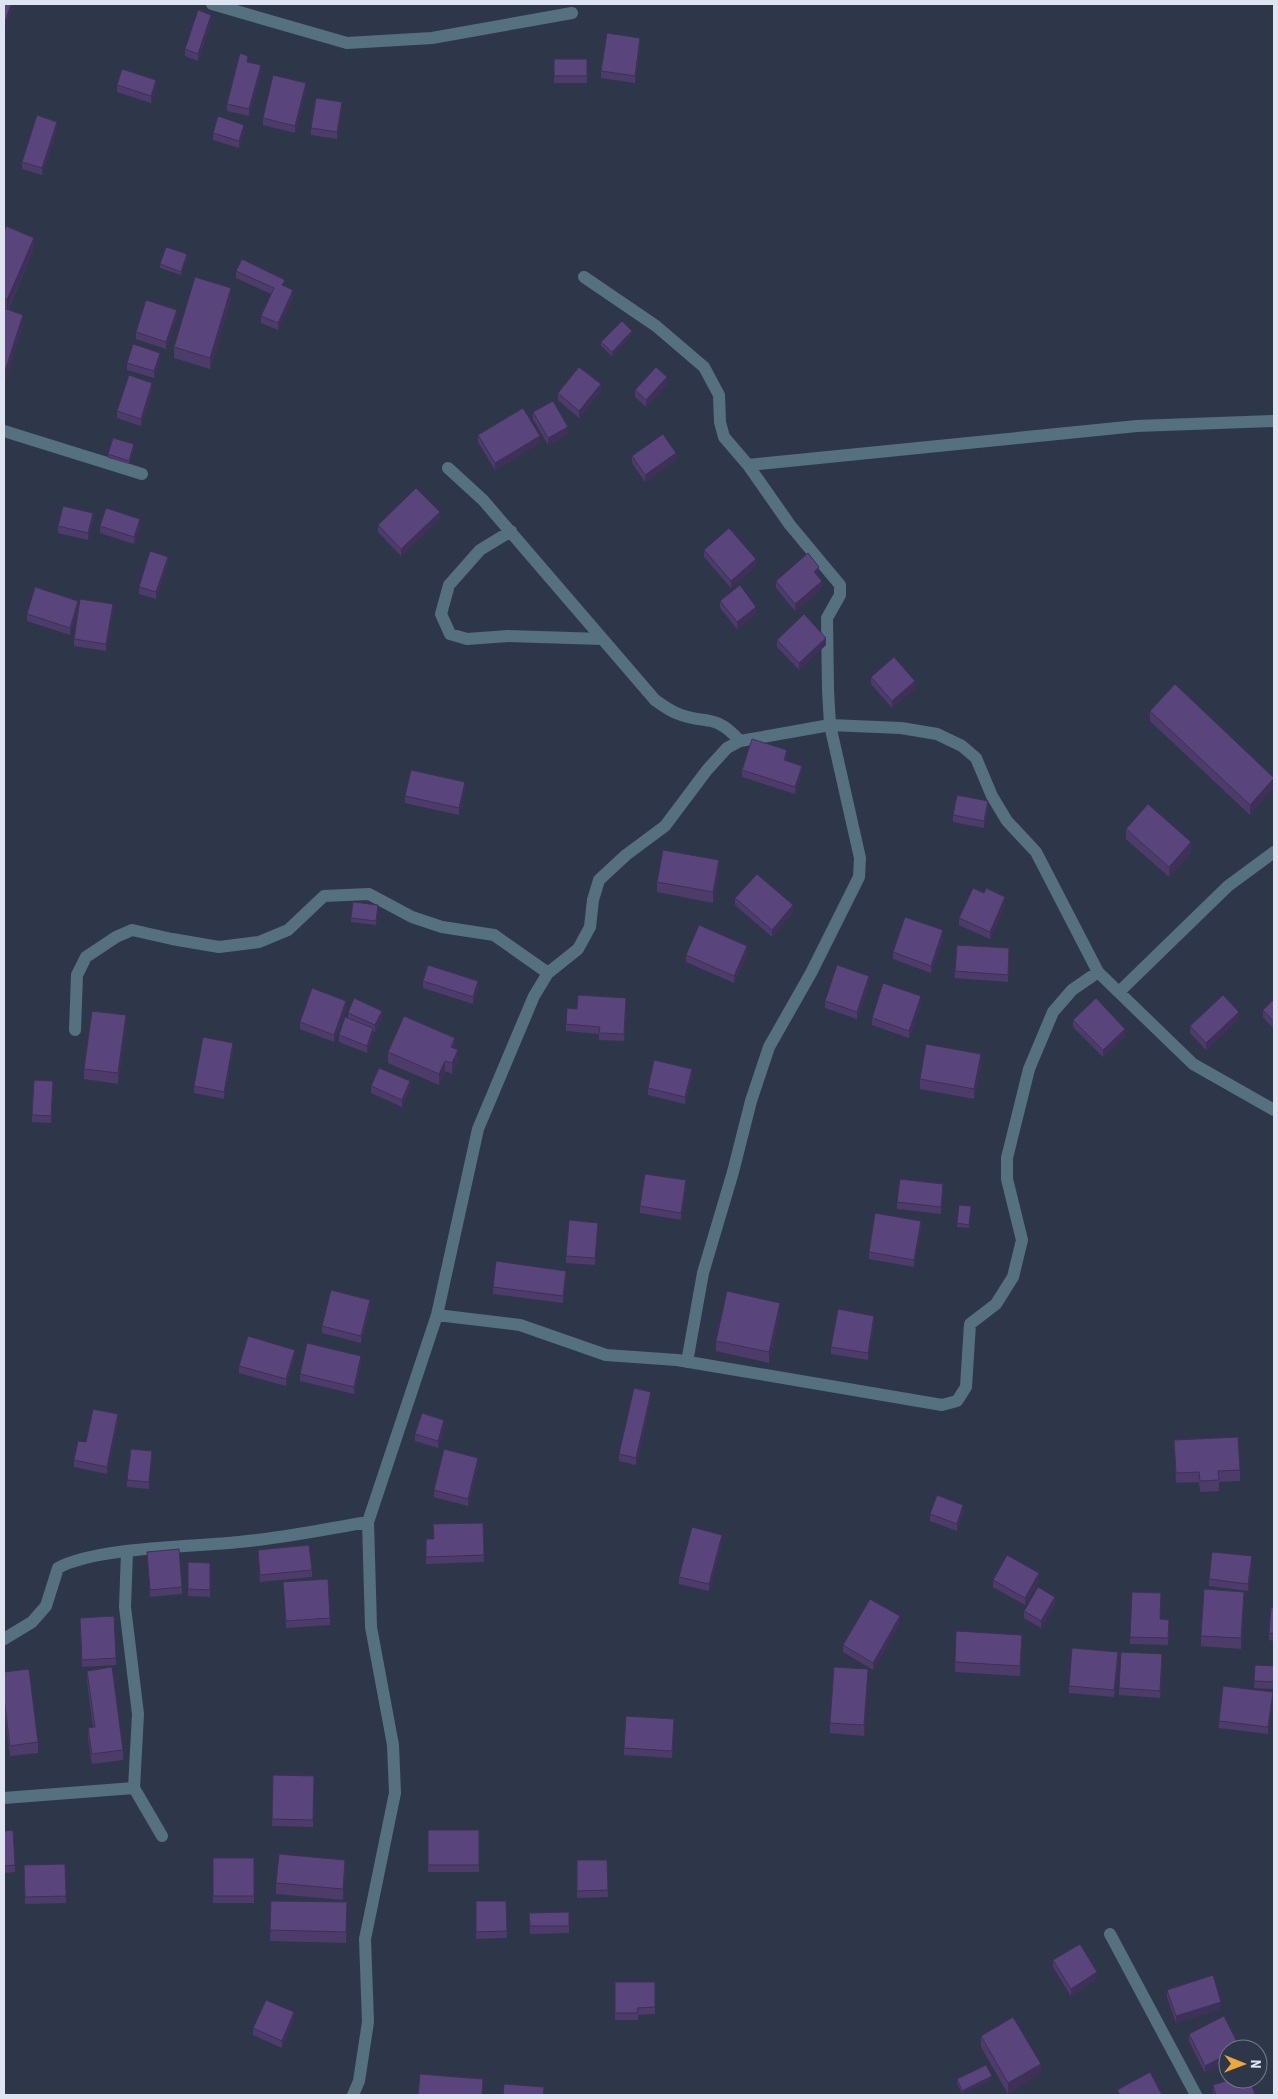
<svg xmlns="http://www.w3.org/2000/svg" width="1278" height="2099" font-family="'Roboto Condensed',sans-serif">
<rect width="100%" height="100%" fill="#2e374a"/>
<g fill="none" stroke-linecap="round" stroke-linejoin="round">
<path stroke="#557180" stroke-width="12" d="M212,4l135,39 85,-5 140,-25
M584,277l72,49 48,41 15,28 1,27 4,15 24,28 42,60 50,60v10l-13,23 1,72 2,35 30,133 -1,19 -48,96 -42,74 -18,54 -18,71 -30,101 -16,89
M4,431l138,43
M748,465l389,-39 137,-5
M448,468l35,32 172,200c7,5 14,10 21,13 30,13 37,-2 64,28
M511,531l-31,19 -31,35 -8,29 9,20 17,5 41,-3 94,3
M1119,992l109,-106 46,-34
M75,1030l2,-55 9,-18 30,-20 16,-7 40,9 47,8 40,-5 29,-12 36,-34 45,-2 43,23 30,10 52,8 54,38
M437,1315l83,10 86,30 71,5 265,45 15,-4 9,-14 4,-63 26,-20 17,-27 9,-37 -15,-61v-21l22,-89 24,-57 19,-22 26,-18
M127,1552l-2,55 13,107 -4,74 28,48
M4,1639l28,-17 14,-16 12,-38c37,-21 135,-21 181,-26 44,-4 87,-13 129,-20
M4,1798l130,-10
M1110,1934l86,161
M353,2095l6,-14 9,-59 -3,-83 30,-146 -2,-48 -22,-118 -3,-105 69,-207 41,-186 56,-133 14,-23 30,-24 12,-22 3,-27 6,-20 27,-25 39,-29 42,-56 20,-22 13,-7 90,-16 71,3 36,6 25,12 14,12 16,38 15,25 29,31 62,120 95,92 81,46"/>
</g>
<path fill="#4d3b6a" d="M211,22l-13,39 -13,-5v-7z
M640,45l-5,38 -34,-5v-7z
M554,59h33v24h-33z
M248,62l13,10 -12,44 -22,-5v-7z
M117,85l39,2 -5,16 -34,-11z
M306,90l-11,43 -32,-8v-7z
M342,109l-5,30 -26,-4v-7z
M57,129l-15,46 -20,-6v-7z
M244,132l-5,16 -26,-8v-7z
M4,232l30,16 -26,62 15,15 -18,57 -1,-1z
M187,258l-6,17 -21,-7v-4z
M236,271l49,15 8,11 -15,33 -17,-7v-7l10,-22 -35,-16z
M231,299l-21,70 -36,-11v-11z
M177,317l-11,32 -30,-10v-7z
M632,334l-20,22 -11,-10v-4z
M160,360l-6,18 -27,-8v-7z
M667,384l-21,23 -11,-10v-7z
M152,390l-11,36 -24,-8v-7z
M601,391l-22,27 -21,-18v-7z
M533,412l35,22 -20,11 -15,-26z
M478,435l62,8 -45,27 -17,-28z
M134,448l-5,16 -21,-6v-4z
M632,456l44,4 -31,22 -13,-19z
M440,519l-39,37 -23,-24v-7z
M93,520l-5,20 -30,-7v-7z
M100,526h40l-6,18 -34,-11z
M704,550l52,16 -25,22 -27,-31z
M168,564l-12,35 -17,-5v-7z
M819,574l-2,2 5,12 -27,23 -19,-23v-7z
M720,601l36,13 -19,15 -17,-21z
M78,608l-8,27 -43,-14v-7z
M113,611l-7,40 -32,-5v-7z
M777,640l49,5 -27,25 -22,-23z
M871,677l44,11 -23,20 -21,-24z
M1150,711l124,67 -24,37 -100,-94z
M787,757l-1,4 16,12 -7,21 -53,-17v-7z
M465,789l-6,26 -54,-12v-7z
M988,808l-4,20 -31,-6v-7z
M1126,829l65,24 -22,24 -43,-38z
M719,871l-6,32 -56,-11v-10z
M735,898l58,14 -21,25 -37,-32z
M1005,904l-15,35 -31,-14v-7z
M378,908l-2,17 -25,-3v-4z
M943,937l-12,36 -38,-14v-7z
M747,953l-13,30 -48,-21v-7z
M1009,955l-1,27 -53,-4v-7z
M423,981l55,7 -5,16 -50,-16z
M869,983l-12,36 -32,-11v-7z
M1274,999v30l-11,-12v-7z
M921,1003l-12,35 -37,-13v-7z
M626,1005l-2,36 -25,-1v-6l-33,-3v-7l11,-15z
M346,1008l-12,34 -34,-13v-7z
M348,1013l34,5 -7,14 -2,-1v4l-6,18 -28,-11v-7l9,-17z
M1239,1019l-33,31 -16,-17v-7z
M1073,1020l52,16 -22,21 -30,-30z
M126,1026l-8,58 -34,-5v-10z
M455,1048l3,12 -6,14 -7,-3 -6,14 -51,-22v-11z
M233,1050l-9,49 -30,-6v-7z
M981,1064l-7,35 -54,-10v-10z
M692,1076l-7,28 -37,-9v-7z
M371,1086l39,2 -8,19 -31,-14z
M53,1088l-2,35 -19,-1v-7z
M686,1187l-5,33 -41,-7v-7z
M943,1191l-2,23 -44,-5v-7z
M971,1210l-2,18 -12,-1v-4z
M921,1228l-7,39 -45,-8v-7z
M598,1230l-3,35 -29,-2v-7z
M566,1278l-3,25 -70,-9v-7z
M370,1307l-9,36 -39,-10v-7z
M780,1313l-11,50 -53,-12v-10z
M874,1323l-6,37 -37,-6v-7z
M295,1357l-9,29 -47,-13v-7z
M361,1363l-7,31 -54,-13v-7z
M651,1399l-15,66 -17,-4v-7z
M118,1421l-11,53 -33,-7v-7l12,-18z
M444,1427l-6,21 -23,-7v-7z
M1174,1440l66,30v11l-21,1v9l-19,1 -1,-10 -23,1z
M152,1458l-3,31 -22,-2v-7z
M478,1465l-10,41 -34,-9v-7z
M963,1512l-6,19 -27,-10v-7z
M483,1523l1,39 -58,2v-25h8z
M722,1542l-13,49 -30,-7v-7z
M258,1550l54,20v7l-52,5 -2,-25z
M147,1552l35,35v7l-32,3z
M188,1562l22,1v34l-22,-1z
M1252,1563l-4,28 -39,-5v-7z
M993,1580h46l-14,25 -32,-18z
M283,1582l47,36v7l-44,3z
M1132,1592l28,27 9,1 -1,25 -38,-1z
M1244,1602l-3,47 -40,-3v-10z
M1055,1604l-14,24 -17,-10v-7z
M1274,1608v33l-5,-1v-7z
M80,1618l36,40v7l-34,2z
M900,1623l-27,47 -30,-18v-7z
M1022,1646l-2,30 -65,-4v-10z
M1118,1659l-4,38 -45,-4v-7z
M1162,1661l-2,37 -41,-3v-7z
M1255,1665l19,1v23l-20,-1z
M87,1671l36,79v10l-31,4 -4,-26v-10l5,-1 -6,-46z
M4,1672l34,70v11l-28,3 -6,-48z
M868,1680l-4,56 -34,-3v-10z
M1273,1699l-5,35 -49,-6v-7z
M674,1726l-2,32 -48,-3v-7z
M273,1775l41,1 -1,51 -41,-1z
M428,1830h51v42h-51z
M4,1831l11,34v7l-11,1z
M213,1858h41v45h-41z
M577,1860h30l1,37 -31,1z
M65,1864l1,39 -41,1 -1,-39z
M345,1871l-2,29 -67,-6v-11z
M271,1901l76,1 -1,41 -76,-2z
M476,1901h30l1,37 -31,1z
M569,1912v21l-39,1 -1,-21z
M1053,1960l44,19 -26,17 -18,-29z
M615,1982h40v32l-17,1v5h-23z
M1167,1990l54,19 -45,14 -9,-26z
M294,2019l-12,29 -29,-13v-7z
M1189,2034l51,15 -35,24 -16,-32z
M981,2036l60,38 -33,20 -27,-47z
M957,2079h35l-30,15 -5,-11z
M1213,2085l42,10h-41l-1,-3z"/>
<path fill="#3e3056" d="M11,4h2l-9,28v-7z
M211,15v7l-13,39v-7z
M640,38v7l-5,38v-7z
M261,65v7l-12,44v-7z
M156,80v7l-5,16v-7z
M306,83v7l-11,43v-7z
M342,102v7l-5,30v-7z
M57,122v7l-15,46v-7z
M244,125v7l-5,16v-7z
M34,238v10l-27,62v-10z
M187,254v4l-6,17v-3z
M231,288v11l-21,70v-11z
M293,290v7l-15,33v-7z
M177,310v7l-11,32v-7z
M23,315v10l-18,57v-11z
M632,331v3l-20,22v-4z
M160,353v7l-6,18v-7z
M667,377v7l-21,23v-7z
M152,383v7l-11,36v-7z
M601,384v7l-22,27v-7z
M568,427v7l-20,11v-7z
M540,436v7l-45,27v-7z
M134,444v4l-5,16v-3z
M676,453v7l-31,22v-7z
M440,512v7l-39,37v-7z
M93,513v7l-5,20v-7z
M140,519v7l-6,18v-7z
M168,557v7l-12,35v-7z
M756,559v7l-25,22v-7z
M819,567v7l-5,5v-7z
M822,581v7l-27,23v-7z
M78,601v7l-8,27v-7z
M113,604v7l-7,40v-7z
M756,607v7l-19,15v-7z
M826,638v7l-27,25v-7z
M915,681v7l-23,20v-7z
M787,750v7l-3,10v-7z
M802,766v7l-7,21v-7z
M1274,779v10l-24,26v-10z
M465,782v7l-6,26v-7z
M988,801v7l-4,20v-7z
M1191,842v11l-22,24v-10z
M719,860v11l-6,32v-11z
M1005,897v7l-15,35v-7z
M793,905v7l-21,25v-7z
M943,930v7l-12,36v-7z
M747,946v7l-13,30v-7z
M869,976v7l-12,36v-7z
M478,981v7l-5,16v-7z
M921,996v7l-12,35v-7z
M346,1001v7l-12,34v-7z
M382,1011v7l-7,14v-7z
M1239,1012v7l-33,31v-7z
M126,1015v11l-8,58v-11z
M373,1028v7l-6,18v-7z
M1125,1029v7l-22,21v-7z
M455,1038v10l-4,-1z
M233,1043v7l-9,49v-7z
M458,1050v10l-6,14v-11z
M981,1054v10l-7,35v-10z
M445,1061v10l-6,14v-11z
M692,1069v7l-7,28v-7z
M410,1081v7l-8,19v-7z
M686,1180v7l-5,33v-7z
M943,1184v7l-2,23v-7z
M921,1221v7l-7,39v-7z
M598,1223v7l-3,35v-7z
M566,1271v7l-3,25v-7z
M370,1300v7l-9,36v-7z
M780,1303v10l-11,50v-11z
M874,1316v7l-6,37v-7z
M295,1350v7l-9,29v-7z
M361,1356v7l-7,31v-7z
M651,1392v7l-15,66v-7z
M118,1414v7l-11,53v-7z
M444,1420v7l-6,21v-7z
M152,1451v7l-3,31v-7z
M478,1458v7l-10,41v-7z
M963,1505v7l-6,19v-7z
M722,1535v7l-13,49v-7z
M1252,1556v7l-4,28v-7z
M1039,1573v7l-14,25v-7z
M1244,1592v10l-3,47v-11z
M1055,1597v7l-14,24v-7z
M900,1616v7l-27,47v-7z
M1022,1635v11l-2,30v-10z
M868,1669v11l-4,56v-11z
M1273,1692v7l-5,35v-7z
M345,1860v11l-2,29v-11z
M1097,1972v7l-26,17v-7z
M1221,2002v7l-45,14v-7z
M294,2012v7l-12,29v-7z
M1228,2054v7l-23,12v-7z
M1041,2064v10l-33,20v-11z
M992,2076v3l-30,15v-3z"/>
<path fill="#59457b" stroke="#3e3056" d="M4,4h7l-7,21z
M198,10l13,5 -13,39 -13,-5z
M607,33l33,5 -5,38 -34,-5z
M240,53l8,3 -1,6 14,3 -12,44 -22,-5z
M554,59h33v17h-33z
M122,69l34,11 -5,16 -34,-11z
M273,75l33,8 -11,43 -32,-8z
M316,98l26,4 -5,30 -26,-4z
M37,115l20,7 -15,46 -20,-6z
M218,116l26,9 -5,16 -26,-8z
M6,226l28,12 -27,62 -3,-2v-66z
M166,247l21,7 -6,18 -21,-8z
M242,259l43,21 -3,5 11,5 -15,33 -17,-7 13,-28 -38,-17z
M195,277l36,11 -21,70 -36,-11z
M146,300l31,10 -11,32 -30,-10z
M4,308l19,7 -18,56h-1z
M622,321l10,10 -20,21 -11,-10z
M133,344l27,9 -6,18 -27,-8z
M579,367l22,17 -22,27 -21,-18z
M656,367l11,10 -21,23 -11,-10z
M129,375l23,8 -11,36 -24,-8z
M553,401l15,26 -20,11 -15,-26z
M523,408l17,28 -45,27 -17,-28z
M663,434l13,19 -31,22 -13,-19z
M113,438l21,6 -5,17 -21,-7z
M416,488l24,24 -39,37 -23,-24z
M63,506l30,7 -5,20 -30,-7z
M106,508l34,11 -6,18 -34,-11z
M729,528l27,31 -25,22 -27,-31z
M150,551l18,6 -12,35 -17,-5z
M808,553l11,14 -5,5 8,9 -27,23 -19,-23z
M740,585l16,22 -19,15 -17,-21z
M35,587l43,14 -8,27 -43,-14z
M80,599l33,5 -7,40 -32,-5z
M804,614l22,24 -27,25 -22,-23z
M894,657l21,24 -23,20 -21,-24z
M1175,684l99,94 -24,27 -100,-94z
M752,739l35,11 -3,10 18,6 -7,21 -53,-17z
M411,770l54,12 -6,26 -54,-12z
M957,795l31,6 -4,20 -31,-6z
M1148,804l43,38 -22,25 -43,-38z
M663,850l56,10 -6,32 -56,-10z
M757,874l36,31 -21,25 -37,-32z
M973,888l11,5 2,-5 19,9 -15,35 -31,-14z
M353,902l25,3 -2,16 -25,-3z
M905,917l38,13 -12,36 -38,-14z
M699,925l48,21 -13,30 -48,-21z
M957,945l52,3 -1,27 -53,-4z
M428,965l50,16 -5,16 -50,-16z
M837,965l32,11 -12,36 -32,-11z
M883,983l38,13 -12,35 -37,-13z
M312,988l34,13 -12,34 -34,-13z
M578,995l48,3 -2,36 -25,-1 1,-6 -34,-3 1,-16 10,1z
M1223,995l16,17 -33,31 -16,-17z
M354,998l28,13 -7,14 -27,-12z
M1096,998l29,31 -22,21 -30,-30z
M1274,999v23l-11,-12z
M92,1011l34,4 -8,58 -34,-4z
M404,1016l51,22 -4,9 7,3 -6,13 -7,-2 -6,13 -51,-22z
M345,1017l28,11 -6,18 -28,-11z
M203,1037l30,6 -9,49 -30,-6z
M926,1044l55,10 -7,35 -54,-10z
M654,1060l38,9 -7,28 -37,-9z
M379,1068l31,13 -8,19 -31,-14z
M34,1080l19,1 -2,35 -19,-1z
M645,1174l41,6 -5,33 -41,-7z
M900,1179l43,5 -2,23 -44,-5z
M959,1205l12,1 -2,19 -12,-2z
M875,1213l46,8 -7,39 -45,-8z
M569,1220l29,3 -3,35 -29,-2z
M496,1261l70,10 -3,25 -70,-9z
M331,1290l39,10 -9,36 -39,-10z
M727,1291l53,12 -11,49 -53,-11z
M838,1309l36,7 -6,37 -37,-6z
M248,1336l47,14 -9,29 -47,-13z
M307,1343l54,13 -7,31 -54,-13z
M634,1388l17,4 -15,66 -17,-4z
M93,1409l25,5 -11,53 -33,-7 4,-19 8,1z
M422,1413l22,7 -6,21 -23,-7z
M1238,1437l2,33 -22,1 1,9 -19,1 -1,-9 -23,1 -2,-33z
M131,1449l21,2 -3,31 -22,-2z
M444,1449l34,9 -10,41 -34,-9z
M937,1495l26,10 -6,19 -27,-10z
M483,1523l1,32 -58,2v-18h8l-1,-15z
M692,1527l30,8 -13,49 -30,-7z
M309,1545l3,25 -52,5 -2,-25z
M179,1549l3,38 -32,3 -3,-38z
M1212,1552l40,4 -4,28 -39,-5z
M1007,1555l32,18 -14,25 -32,-18z
M188,1562l22,1v27l-22,-1z
M328,1579l2,39 -44,3 -3,-39z
M1038,1587l17,10 -14,24 -17,-10z
M1204,1589l40,3 -3,46 -40,-2z
M1132,1592l29,1 -1,26 9,1 -1,18 -38,-1z
M870,1599l30,17 -27,47 -30,-18z
M1271,1608h3v26l-5,-1z
M114,1616l2,42 -34,2 -2,-42z
M956,1631l66,4 -2,31 -65,-4z
M1072,1648l46,4 -4,38 -45,-4z
M1121,1652l41,2 -2,37 -41,-3z
M1255,1665l19,1v16l-20,-1z
M112,1667l11,83 -31,4 -4,-26 7,-1 -8,-56z
M834,1667l34,2 -4,56 -34,-2z
M29,1669l9,73 -28,4 -6,-48v-26z
M1223,1686l50,6 -5,35 -49,-6z
M626,1716l48,3 -2,32 -48,-3z
M273,1775l41,1 -1,44 -41,-1z
M13,1830l2,35 -11,1v-35z
M428,1830h51v35h-51z
M279,1854l66,6 -2,29 -67,-6z
M213,1858h41v38h-41z
M577,1860h30l1,30 -31,1z
M65,1864l1,32 -41,1 -1,-32z
M271,1901l76,1 -1,30 -76,-2z
M476,1901h30l1,30 -31,1z
M569,1912v14h-39l-1,-13z
M1080,1944l17,28 -26,17 -18,-29z
M1213,1975l8,27 -45,14 -9,-26z
M615,1982h40v25l-18,1 1,5h-23z
M266,2000l28,12 -12,29 -29,-13z
M1224,2016l16,32 -2,1h-10v5l-23,12 -16,-32z
M1013,2017l28,47 -33,19 -27,-47z
M986,2065l6,11 -30,15 -5,-12z
M1150,2072l12,23h-42l-3,-5z
M420,2074l63,5 -1,16h-64z
M1232,2079h18l5,16h-39l-3,-10z
M504,2084l40,3 -1,8h-40z"/>
<rect width="1278" height="2099" fill="none" stroke="#dee4f0" stroke-width="10"/>
<g transform="translate(1243 2064) rotate(91)"><circle r="24" fill="#2e374a" stroke="#747c8c"/>
<path d="M0-4L9 19L0 12L-9 19Z" fill="#eda83b"/>
<text y="-8" font-size="14" font-weight="bold" text-anchor="middle" fill="#dee4f0">N</text>
</g>
</svg>
